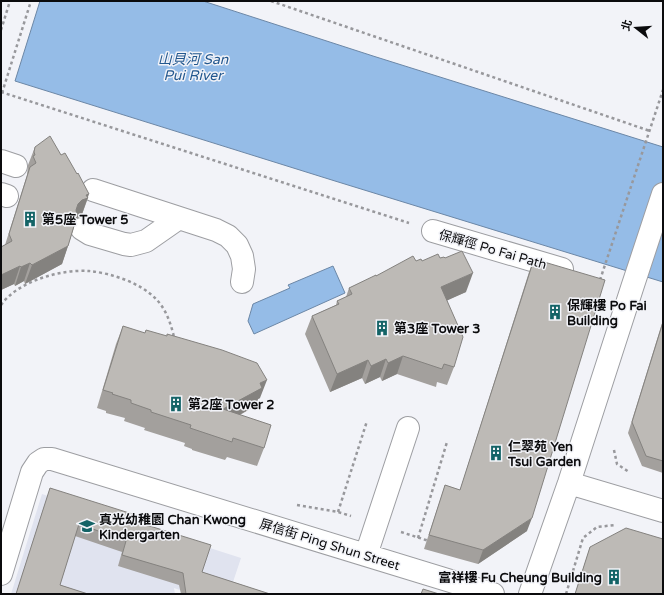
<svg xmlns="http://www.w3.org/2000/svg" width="664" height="595" font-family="'Varela Round','Noto Sans TC',sans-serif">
<rect width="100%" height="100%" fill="#f2f3f8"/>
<path fill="#e0e3ef" d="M42,494l199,64 -12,36h-38l-17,-6 1,6h-164z"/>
<path fill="#95bce7" stroke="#6c87a6" d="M40,1h163l170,55 290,91v135l-328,-101 -320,-100z
M333,266l12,27 -91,41 -6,-13 5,-17 37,-16 -2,-3z"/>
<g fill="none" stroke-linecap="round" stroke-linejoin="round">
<defs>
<path id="minor" d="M1,161l15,5
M93,190l123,40 12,6 9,9 5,11 2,13 -2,13
M1,194l6,2
M82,229l8,5 34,10 7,1 15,-4 33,-23
M433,231l129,38
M569,483l94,28
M366,555l42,-127
M1,574l31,-102 6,-9 6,-4h8l441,135
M530,594l39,-111 63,-195 31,-94"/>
</defs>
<use href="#minor" stroke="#9d9ea2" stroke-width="24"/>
<path stroke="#98989c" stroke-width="2.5" stroke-dasharray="3 3" stroke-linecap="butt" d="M271,1l379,130
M1,30l9,-29
M1,92l408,131
M2,93l29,-92
M600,280l63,-190
M1,305c17,-24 60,-36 88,-34 22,2 52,12 67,28 10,10 15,25 18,38
M614,450l3,14 12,8
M297,505l41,7 13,4
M338,512l29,-91
M401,532l28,9
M418,538l29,-96
M566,594l17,-56 14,-11 18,-2"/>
<use href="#minor" stroke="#fff" stroke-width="22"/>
</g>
<path fill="#a3a09d" d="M35,147l26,8 27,43 -7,19 -4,1 -9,28 -6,18 -37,20 -1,-3 -9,5 -1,-2 -13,6v-43l4,-2 22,-70 1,-10z
M440,258l26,34 -19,8 7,67 -7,18 -10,-3 -1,5 -39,-13 -15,7 -2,-4 -15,7 -3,-6 -32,14 -25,-58 7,-18 24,-11 1,-4 9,-4 3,-9 27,-12 40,-15h6z
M534,259l-7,272 -49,33 -54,-15 21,-64 15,5 69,-218z
M663,320v153l-21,-7 -14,-33z
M123,326l137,72 -2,1 -3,7 -15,9 24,33 -7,18 -30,-9 -2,3 -33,-10v-1l-8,-3 1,-3 -41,-13 1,-2 -21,-7 1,-3 -19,-5v-2l-9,-3 19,-64z
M50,488l90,35 62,49 68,22h-89l-2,-9 -61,-19 4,-14 -47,-16 -15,49 28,9h-72z
M590,547l73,47h-88z"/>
<path fill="#84827f" d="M89,194l-8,23 -5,1 -5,5 7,-19 8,-9z
M68,246l-6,18 -37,20 7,-19z
M30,263l-6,18 -9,5 6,-19z
M20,266l-6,18 -13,6v-15z
M473,273l-7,19 -31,14 6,-19z
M403,356l-6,18 -15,7 6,-18z
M386,359l-6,18 -15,7 6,-18z
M368,360l-6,18 -32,14 7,-18z
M267,380l-7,18 -2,1 -3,7 -39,22 7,-19 37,-26z
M532,518l-5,13 -49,33 5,-14z"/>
<path fill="#bdbab6" stroke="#84827f" d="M50,136l11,19 4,-2 12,21 1,-1 11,21 -3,1 2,3 -6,2 -4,4 -2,6 1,6 -9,30 -36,19 -2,-2 -9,4 -1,-1 -19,9v-28l11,-6 -3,-7 16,-51 5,-16 6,-4 -3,-7 2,-1 -1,-3 1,-5z
M462,251l11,22 -32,14 22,50 -9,30 -10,-3 -2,5 -39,-13 -15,7 -2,-4 -15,7 -3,-6 -31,14 -25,-58 27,-12 -2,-3 15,-7 -3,-6 27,-13v1l37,-20 3,5 5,-2 1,2 16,-7 2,4 4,-1 1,1z
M534,259l71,21 -73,238 -49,32 -54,-15 16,-50 15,5z
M663,322v139l-17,-5 -14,-34z
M123,326l22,7 1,-3 21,6v-2l55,16 35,13 10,17 -7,3 2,5 -39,21 48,16 -7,23 -31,-10 -1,4 -42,-14 1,-3 -40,-13v-2l-20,-7v-3l-19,-6 1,-1 -10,-3z
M50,488l92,29 -2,6 71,22 -9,27 68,22h-84l-3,-21 -61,-18 4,-14 -47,-17 -19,61 28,9h-72z
M626,528l37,11v55h-88l15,-47z
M423,589l16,5h-18z"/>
<defs>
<symbol id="building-bare" viewBox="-9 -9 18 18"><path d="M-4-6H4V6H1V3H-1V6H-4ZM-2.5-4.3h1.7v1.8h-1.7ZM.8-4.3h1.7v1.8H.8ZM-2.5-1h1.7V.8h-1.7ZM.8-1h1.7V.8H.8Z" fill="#136366" stroke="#f2f3f8" stroke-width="2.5" paint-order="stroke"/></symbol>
<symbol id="school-bare" viewBox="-9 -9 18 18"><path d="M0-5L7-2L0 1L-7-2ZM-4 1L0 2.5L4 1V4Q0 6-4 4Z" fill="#136366" stroke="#f2f3f8" stroke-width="2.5" paint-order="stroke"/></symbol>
</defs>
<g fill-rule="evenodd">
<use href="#building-bare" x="19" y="208" width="22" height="22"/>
<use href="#building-bare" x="544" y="301" width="22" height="22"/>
<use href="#building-bare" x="371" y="317" width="22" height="22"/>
<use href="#building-bare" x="165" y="393" width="22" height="22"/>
<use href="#building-bare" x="485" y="442" width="22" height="22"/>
<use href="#school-bare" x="76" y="515" width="22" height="22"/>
<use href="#building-bare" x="603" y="566" width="22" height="22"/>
</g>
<g text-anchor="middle" stroke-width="3" stroke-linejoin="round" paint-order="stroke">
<g font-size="13" font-weight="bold" fill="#0b0b0d" stroke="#f2f3f8" text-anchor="start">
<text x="42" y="224">第5座 Tower 5</text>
<text x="567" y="310">保輝樓 Po Fai<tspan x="567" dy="15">Building</tspan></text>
<text x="394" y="333">第3座 Tower 3</text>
<text x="188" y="409">第2座 Tower 2</text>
<text x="508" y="451">仁翠苑 Yen<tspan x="508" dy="15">Tsui Garden</tspan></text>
<text x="99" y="524">真光幼稚園 Chan Kwong<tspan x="99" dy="15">Kindergarten</tspan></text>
<text x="602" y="582" text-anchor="end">富祥樓 Fu Cheung Building</text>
</g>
<g font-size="13" fill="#0b0b0d" stroke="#f2f3f8">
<text transform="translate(493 249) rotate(16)" y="5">保輝徑 Po Fai Path</text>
<text transform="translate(330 544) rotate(17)" y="5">屏信街 Ping Shun Street</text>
</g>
<g font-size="14" font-style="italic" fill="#23588f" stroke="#f2f3f8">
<text x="193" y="64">山貝河 San<tspan x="193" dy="16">Pui River</tspan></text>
</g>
</g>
<rect width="664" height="595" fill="none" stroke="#0b0b0d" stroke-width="4"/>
<g transform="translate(636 28) rotate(287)" stroke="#f2f3f8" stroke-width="3" paint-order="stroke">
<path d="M0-3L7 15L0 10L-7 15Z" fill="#0b0b0d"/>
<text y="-6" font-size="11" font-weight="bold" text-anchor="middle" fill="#0b0b0d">北</text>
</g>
</svg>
